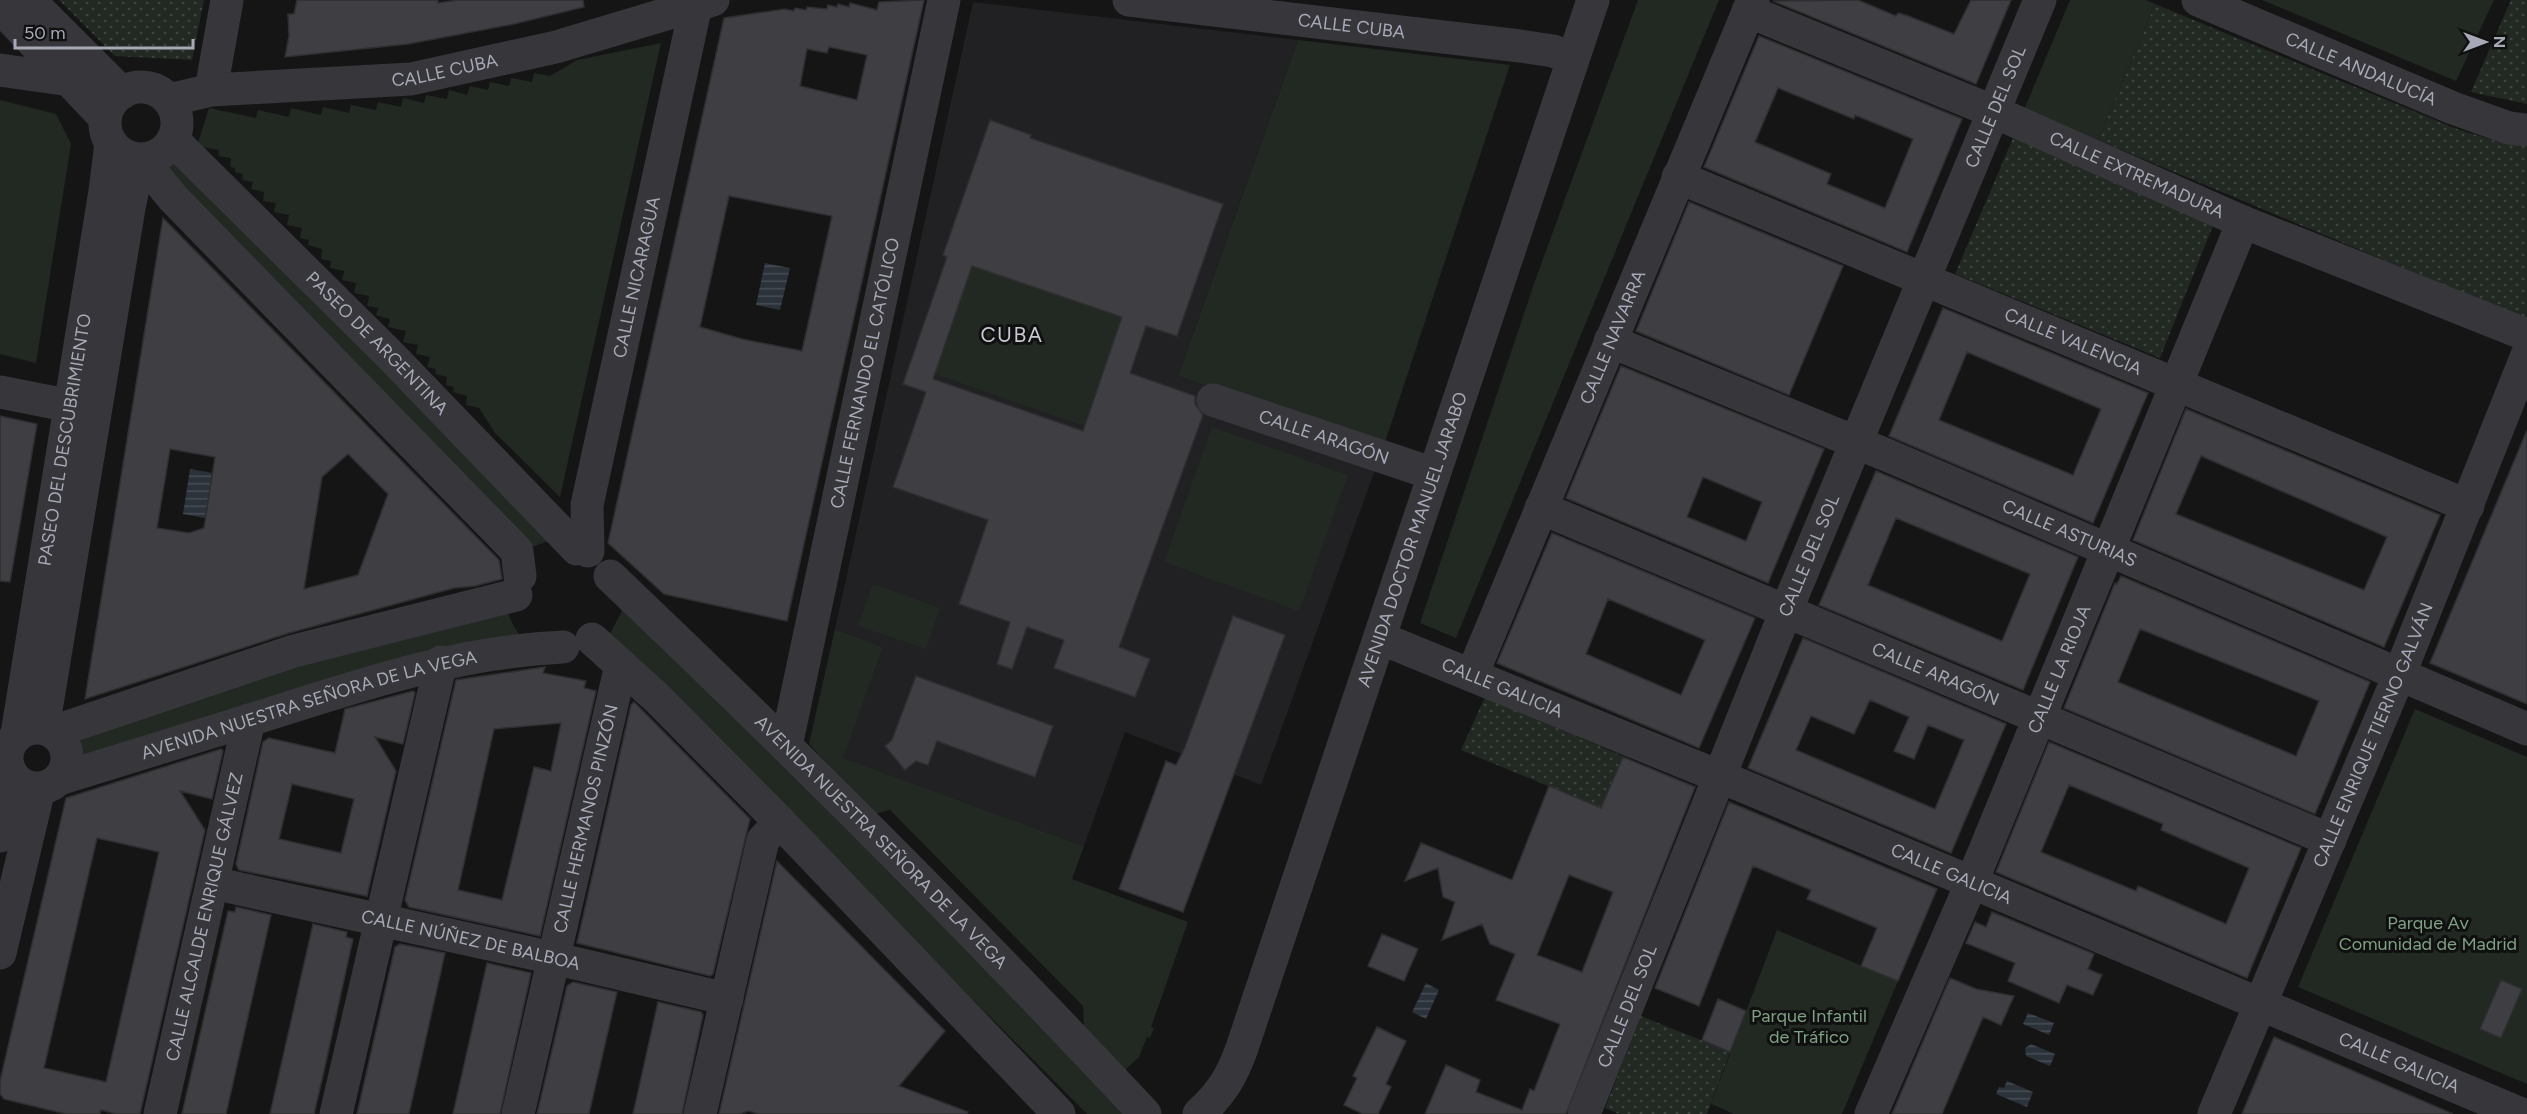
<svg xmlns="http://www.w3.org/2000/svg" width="2527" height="1114" font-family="Figtree,sans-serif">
<defs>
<pattern id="grass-dots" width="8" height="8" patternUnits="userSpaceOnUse" patternTransform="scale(1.5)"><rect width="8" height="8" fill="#212922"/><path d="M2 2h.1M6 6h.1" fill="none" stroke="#3e4540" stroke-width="1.8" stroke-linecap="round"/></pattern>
<pattern id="water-rules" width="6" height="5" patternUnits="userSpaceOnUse" patternTransform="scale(1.5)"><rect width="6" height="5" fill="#2b323a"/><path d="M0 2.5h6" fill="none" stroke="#474d54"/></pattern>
</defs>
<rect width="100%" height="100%" fill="#151516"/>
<path fill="#212123" d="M973,2l325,38 -120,336 205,72 -122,337 -136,-53 -41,114 -242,-88 41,-111 -48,-18z"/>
<path fill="url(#grass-dots)" d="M59,0h145l-12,60 -77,-4z
M2511,0h16v104l-56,-12z
M2155,4l302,125 39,12 31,4v175l-429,-180z
M2013,138l201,85 -54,135 -205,-84z
M1485,697l138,59 -22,52 -140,-58z
M1641,1016l89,36 -23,62h-88l-14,-6z"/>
<path fill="#212922" d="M1638,0h81l-263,638 -36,-15 116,-345z
M2070,0h76l9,4 -57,136 -74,-30z
M2262,0h232l-38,81z
M1298,40l212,25 -127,383 -205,-72z
M661,43l-101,454 -65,-64 -16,-25 -13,-3 1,-9 -14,-4 1,-5 -8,-2 1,-8 -12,-3 1,-5 -9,-2 3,-10 -14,-3 2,-9 -15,-3 3,-11 -18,-4 2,-8 -14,-4 2,-7 -11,-2 2,-10 -15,-3 2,-10 -14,-3 2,-9 -14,-3 1,-7 -10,-2 1,-10 -14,-4 1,-5 -9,-2 2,-10 -15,-3 2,-10 -15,-3 2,-9 -13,-2 1,-9 -13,-3 2,-7 -11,-2 1,-6 -8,-2v-4l-5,-1 1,-9 -13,-2 1,-6 -22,-4 12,-38 47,10 2,-8 31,7 2,-9 30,7 2,-8 26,6 2,-8 25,5 2,-8 23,5 2,-9 21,5 2,-8 21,4 2,-9 18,5 3,-9 18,4 2,-8 19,4 2,-8 21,4 2,-9 16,3 27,-16z
M0,100l56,14 15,30 -35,219 -36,-9z
M174,155l380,384 -22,8 -376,-380z
M972,266l150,51 -38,109 -149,-52z
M1212,427l136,48 -49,136 -135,-49z
M873,584l67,24 -14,41 -68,-23z
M623,598l514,516h-50l-478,-479 12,-22z
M507,611l6,14 8,12 -437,118 -5,-6 -1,-11 284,-94z
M835,629l48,18 -40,111 241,88 -12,33 116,43 -37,105 3,1 -4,10 -3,-1 -8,20 -14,13 -41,-41 -1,-23 -193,-196 -17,4 -64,-70z
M2415,709l112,48v327l-229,-97z
M1777,930l121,51 -56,133h-108l-23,-10z"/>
<path fill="url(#water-rules)" d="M765,263l25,5 -10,42 -24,-5z
M190,469l22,4 -7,45 -22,-4z
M1426,983l13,7 -13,29 -14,-7z
M2028,1013l26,10 -5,12 -26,-11z
M2031,1044l24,10 -5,12 -24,-10 -1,-8z
M2007,1081l26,11 -6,15 -31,-13 3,-7 5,1z"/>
<path fill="#3f3f43" stroke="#2f2f32" stroke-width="1.5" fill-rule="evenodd" d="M297,0h141v3l20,-3h125l1,7 -70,17 -106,20 -123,13 4,-21 -1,-22h6z
M924,0l-137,621 -123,-27 -56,-51 116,-525 61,-9 9,2 1,-3 11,2 1,-3 20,2 1,-4 9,2 1,-3 11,3 1,-4 27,7 2,-8zM829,47l38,8 -10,45 -57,-14 7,-37 20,4zM729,196l103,20 -30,135 -60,-12 -42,-12z
M1858,0l38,16 2,-3 10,3 46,18 17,-34h40l-35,84 -203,-83z
M1759,36l203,83 -55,133 -203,-85zM1778,88l76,31 1,-4 58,24 -28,69 -58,-24 4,-10 -76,-32z
M990,120l41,15 -1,3 193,66 -46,132 -31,-10 -16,47 65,23v8l8,11 -84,232 31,12 -15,38 -81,-29 10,-28 -37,-13 -15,42 -15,-5 13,-42 -51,-18 29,-84 -95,-33 33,-95 -23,-8 44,-127 -4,-2zM972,266l150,51 -39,114 -150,-52z
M1689,202l154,64 -54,129 -153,-64z
M163,218l336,342 3,19 -27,7 -21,2 -165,45 -204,66zM170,449l45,8 -11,71 -15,5 -32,-5zM348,454l40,40 -30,81 -54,14 18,-112z
M1943,308l205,85 -55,130 -204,-87zM1967,352l134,57 -28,66 -134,-55z
M1621,366l203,83 -56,134 -202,-85zM1703,477l59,25 -16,39 -59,-24z
M2186,409l254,106 -56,132 -251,-107zM2201,456l186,81 -23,53 -188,-76z
M0,416l37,8 -27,158 -10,-1z
M2527,430v274l-97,-41z
M1876,471l202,86 -55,133 -204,-85zM1896,518l134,56 -28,67 -134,-56z
M1552,533l203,85 -56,130 -202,-85zM1608,599l97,41 -24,55 -95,-41z
M2121,576l249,106 -55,132 -251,-106 51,-125 2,1zM2140,629l179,72 -23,55 -178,-74z
M1233,616l52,19 -102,277 -64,-23 47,-128 10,4 9,-18z
M1803,638l203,86 -55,129 -203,-85zM1870,700l39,17 -15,34 20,8 14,-34 36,15 -29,69 -139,-59 15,-34 43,18z
M545,667l-2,6 43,8 -2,7 12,3 -56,245 -131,-29 -4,-7 51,-220zM561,723l-10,48 -17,-4 -32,133 -44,-10 36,-161z
M916,676l137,50 -18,51 -98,-36 -9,24 -12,-4 -11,9 -20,-24 7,-6z
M413,691l2,2 -12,51 -28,-7 21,34 -29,125 -128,-26 -3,-6 27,-122 6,-4 66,15 10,-44zM292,784l62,15 -13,54 -62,-14z
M634,702l116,117 -37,155 -3,2 -133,-33 54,-238z
M2049,742l252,106 -54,130 -251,-106zM2069,785l94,39 -2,6 88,38 -23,56 -88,-38 -2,5 -95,-39z
M221,749l2,2 -11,48 -32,-8 25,39 -65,284h-24l-15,-4 -1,4h-34l-62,-15 -4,-5v-13l66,-283zM97,838l62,14 -53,230 -62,-14z
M1623,757l72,30 -129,327h-141l21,-49 34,15 -4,12 46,18 8,-21 4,2 26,-67 -64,-24 19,-46 -25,-10 -8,-20 -40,16 13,-38 -12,-5 -5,-29 -33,13 16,-38 91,37 37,-94 52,22zM1569,875l44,17 -31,80 -45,-17z
M1729,802l208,87 -39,92 -37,-15 16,-38 -70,-29 4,-9 -58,-24 -54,140 -44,-18z
M777,861l168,170 -46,55 69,26 -1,2h-209l-9,-3 -10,3h-20z
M236,907l35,8 -45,199h-44l46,-203 7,1z
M1992,912l102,42 -6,15 14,6 -9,20 -26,-10 -8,18 -51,-22 7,-18 -49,-20 9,-21 11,5z
M313,924l34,8 -1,5 7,2 -29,132 -10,43h-44z
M1382,934l36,15 -14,32 -36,-15z
M400,944l45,9 -36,161h-52l38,-167z
M487,963l44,10 -31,141h-47z
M1950,978l26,11 38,7 -13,29 -18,-8 -41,97h-50z
M2501,980l21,9 -21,49 -21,-9z
M573,982l44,10 -28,122h-52l30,-128z
M1718,999l28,12 -16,41 -28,-12z
M658,1002l43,10 2,3 -21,99h-49z
M1377,1027l29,14 -20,43 5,3 -13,27h-15l-19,-9 13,-27 -4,-2z
M2274,1037l61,26 118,51h-211z"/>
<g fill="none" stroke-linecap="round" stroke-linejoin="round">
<g stroke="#36363b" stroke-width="33">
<path d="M29,0l93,93"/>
<path id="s1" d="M1129,0l391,46 33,5 19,7"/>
<path id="s2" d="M2198,0l255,108 56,20 18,2"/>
<path d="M0,7l105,111"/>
<path id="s3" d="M1748,11l244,100 251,111 284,113"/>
<path d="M0,70l70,10"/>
<circle cx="141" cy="123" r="36"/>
<path d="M211,90l16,-90"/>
<path id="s4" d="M169,100l42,-10 200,-11 145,-32 157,-47"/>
<path id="s5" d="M173,140l217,215 187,194"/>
<path d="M142,160l31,38 344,353 3,25"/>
<path id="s6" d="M1678,177l790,329"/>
<path id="s7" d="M1610,341l279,115 638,273"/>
<path d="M0,392l71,14"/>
<path id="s8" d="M1213,400l221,74"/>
<path id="s9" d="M1541,508l789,332"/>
<path id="s10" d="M588,551l-1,-46 109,-500"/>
<path id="s11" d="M610,576c183,174 362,353 535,538"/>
<path id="s12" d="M1380,638l370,151 771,325"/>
<path d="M592,639l65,59 123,124 279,292"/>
<path id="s13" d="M1472,675l281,-675"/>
<circle cx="37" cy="758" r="30"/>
<path d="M43,728l86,-520 10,-48"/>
<path d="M53,732l241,-81 222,-56"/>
<path id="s14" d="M17,734l88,-543 6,-48"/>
<path id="s15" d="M786,746l158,-746"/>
<path id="s16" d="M59,779c63,-19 127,-39 191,-59 104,-33 203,-68 313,-73"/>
<path d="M0,836l14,-58"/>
<path id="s17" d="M213,883l340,75 174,41"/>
<path d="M0,953l39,-164"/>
<path id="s18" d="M160,1114l89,-394"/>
<path d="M336,1114l105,-452"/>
<path id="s19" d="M518,1114l103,-449"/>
<path d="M700,1114l63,-274 17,-18"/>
<path id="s20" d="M1199,1114c23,-21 33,-38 43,-66l351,-1048"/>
<path id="s21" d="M1584,1114l202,-503 254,-611"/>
<path id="s22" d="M1871,1114l100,-230 272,-662"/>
<path id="s23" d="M2214,1114l186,-441 127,-318"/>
</g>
</g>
<g text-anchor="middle" stroke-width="6" stroke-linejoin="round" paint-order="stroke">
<g font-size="18" fill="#a7aab6" stroke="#101011">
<text dy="6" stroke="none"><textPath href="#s1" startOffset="224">CALLE CUBA</textPath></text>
<text dy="6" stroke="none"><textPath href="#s4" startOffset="278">CALLE CUBA</textPath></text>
<text dy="6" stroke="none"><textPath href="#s2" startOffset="177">CALLE ANDALUCÍA</textPath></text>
<text dy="6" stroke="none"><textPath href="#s21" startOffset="1088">CALLE DEL SOL</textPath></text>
<text dy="6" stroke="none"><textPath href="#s3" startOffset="422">CALLE EXTREMADURA</textPath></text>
<text dy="6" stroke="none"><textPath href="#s10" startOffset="279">CALLE NICARAGUA</textPath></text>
<text dy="6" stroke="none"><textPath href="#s13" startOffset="366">CALLE NAVARRA</textPath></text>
<text dy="6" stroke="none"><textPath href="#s6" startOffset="428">CALLE VALENCIA</textPath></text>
<text dy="6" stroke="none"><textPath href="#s5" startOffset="288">PASEO DE ARGENTINA</textPath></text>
<text dy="6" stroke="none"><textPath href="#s15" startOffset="381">CALLE FERNANDO EL CATÓLICO</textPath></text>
<text dy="6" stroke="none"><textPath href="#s8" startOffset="117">CALLE ARAGÓN</textPath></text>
<text dy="6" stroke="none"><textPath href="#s14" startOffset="298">PASEO DEL DESCUBRIMIENTO</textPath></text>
<text dy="6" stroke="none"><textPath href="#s7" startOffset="498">CALLE ASTURIAS</textPath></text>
<text dy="6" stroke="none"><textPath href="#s20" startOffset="616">AVENIDA DOCTOR MANUEL JARABO</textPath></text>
<text dy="6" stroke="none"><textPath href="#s21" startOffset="602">CALLE DEL SOL</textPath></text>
<text dy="6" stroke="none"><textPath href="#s22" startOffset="483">CALLE LA RIOJA</textPath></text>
<text dy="6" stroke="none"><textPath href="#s9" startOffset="428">CALLE ARAGÓN</textPath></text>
<text dy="6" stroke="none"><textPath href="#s12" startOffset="132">CALLE GALICIA</textPath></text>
<text dy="6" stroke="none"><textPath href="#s16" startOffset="261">AVENIDA NUESTRA SEÑORA DE LA VEGA</textPath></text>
<text dy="6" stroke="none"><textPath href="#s23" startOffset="411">CALLE ENRIQUE TIERNO GALVÁN</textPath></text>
<text dy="6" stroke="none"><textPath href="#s19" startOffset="303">CALLE HERMANOS PINZÓN</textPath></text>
<text dy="6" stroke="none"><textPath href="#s11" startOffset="380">AVENIDA NUESTRA SEÑORA DE LA VEGA</textPath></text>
<text dy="6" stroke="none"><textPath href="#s12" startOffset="618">CALLE GALICIA</textPath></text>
<text dy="6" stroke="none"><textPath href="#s18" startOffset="202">CALLE ALCALDE ENRIQUE GÁLVEZ</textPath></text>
<text dy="6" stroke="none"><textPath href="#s17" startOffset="264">CALLE NÚÑEZ DE BALBOA</textPath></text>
<text dy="6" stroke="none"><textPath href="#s21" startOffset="116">CALLE DEL SOL</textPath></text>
<text dy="6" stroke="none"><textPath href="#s12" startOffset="1104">CALLE GALICIA</textPath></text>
</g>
<g font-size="18" fill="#7ea184" stroke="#101011">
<text x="2428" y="929">Parque Av<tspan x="2428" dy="21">Comunidad de Madrid</tspan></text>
<text x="1809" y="1022">Parque Infantil<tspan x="1809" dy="21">de Tráfico</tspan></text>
</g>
<g font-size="21" letter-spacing="1.5" fill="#c8c9d2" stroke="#101011">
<text x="1012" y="342">CUBA</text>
</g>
</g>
<g transform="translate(2485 42) rotate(90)" stroke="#101011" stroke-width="4.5" paint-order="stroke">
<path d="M0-4.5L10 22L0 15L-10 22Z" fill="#a7aab6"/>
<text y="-9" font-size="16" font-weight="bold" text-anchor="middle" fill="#a7aab6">N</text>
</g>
<path d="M15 39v9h178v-9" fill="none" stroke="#a7aab6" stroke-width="3"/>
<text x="24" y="39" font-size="18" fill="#a7aab6" stroke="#101011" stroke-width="4.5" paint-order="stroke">50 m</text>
</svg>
